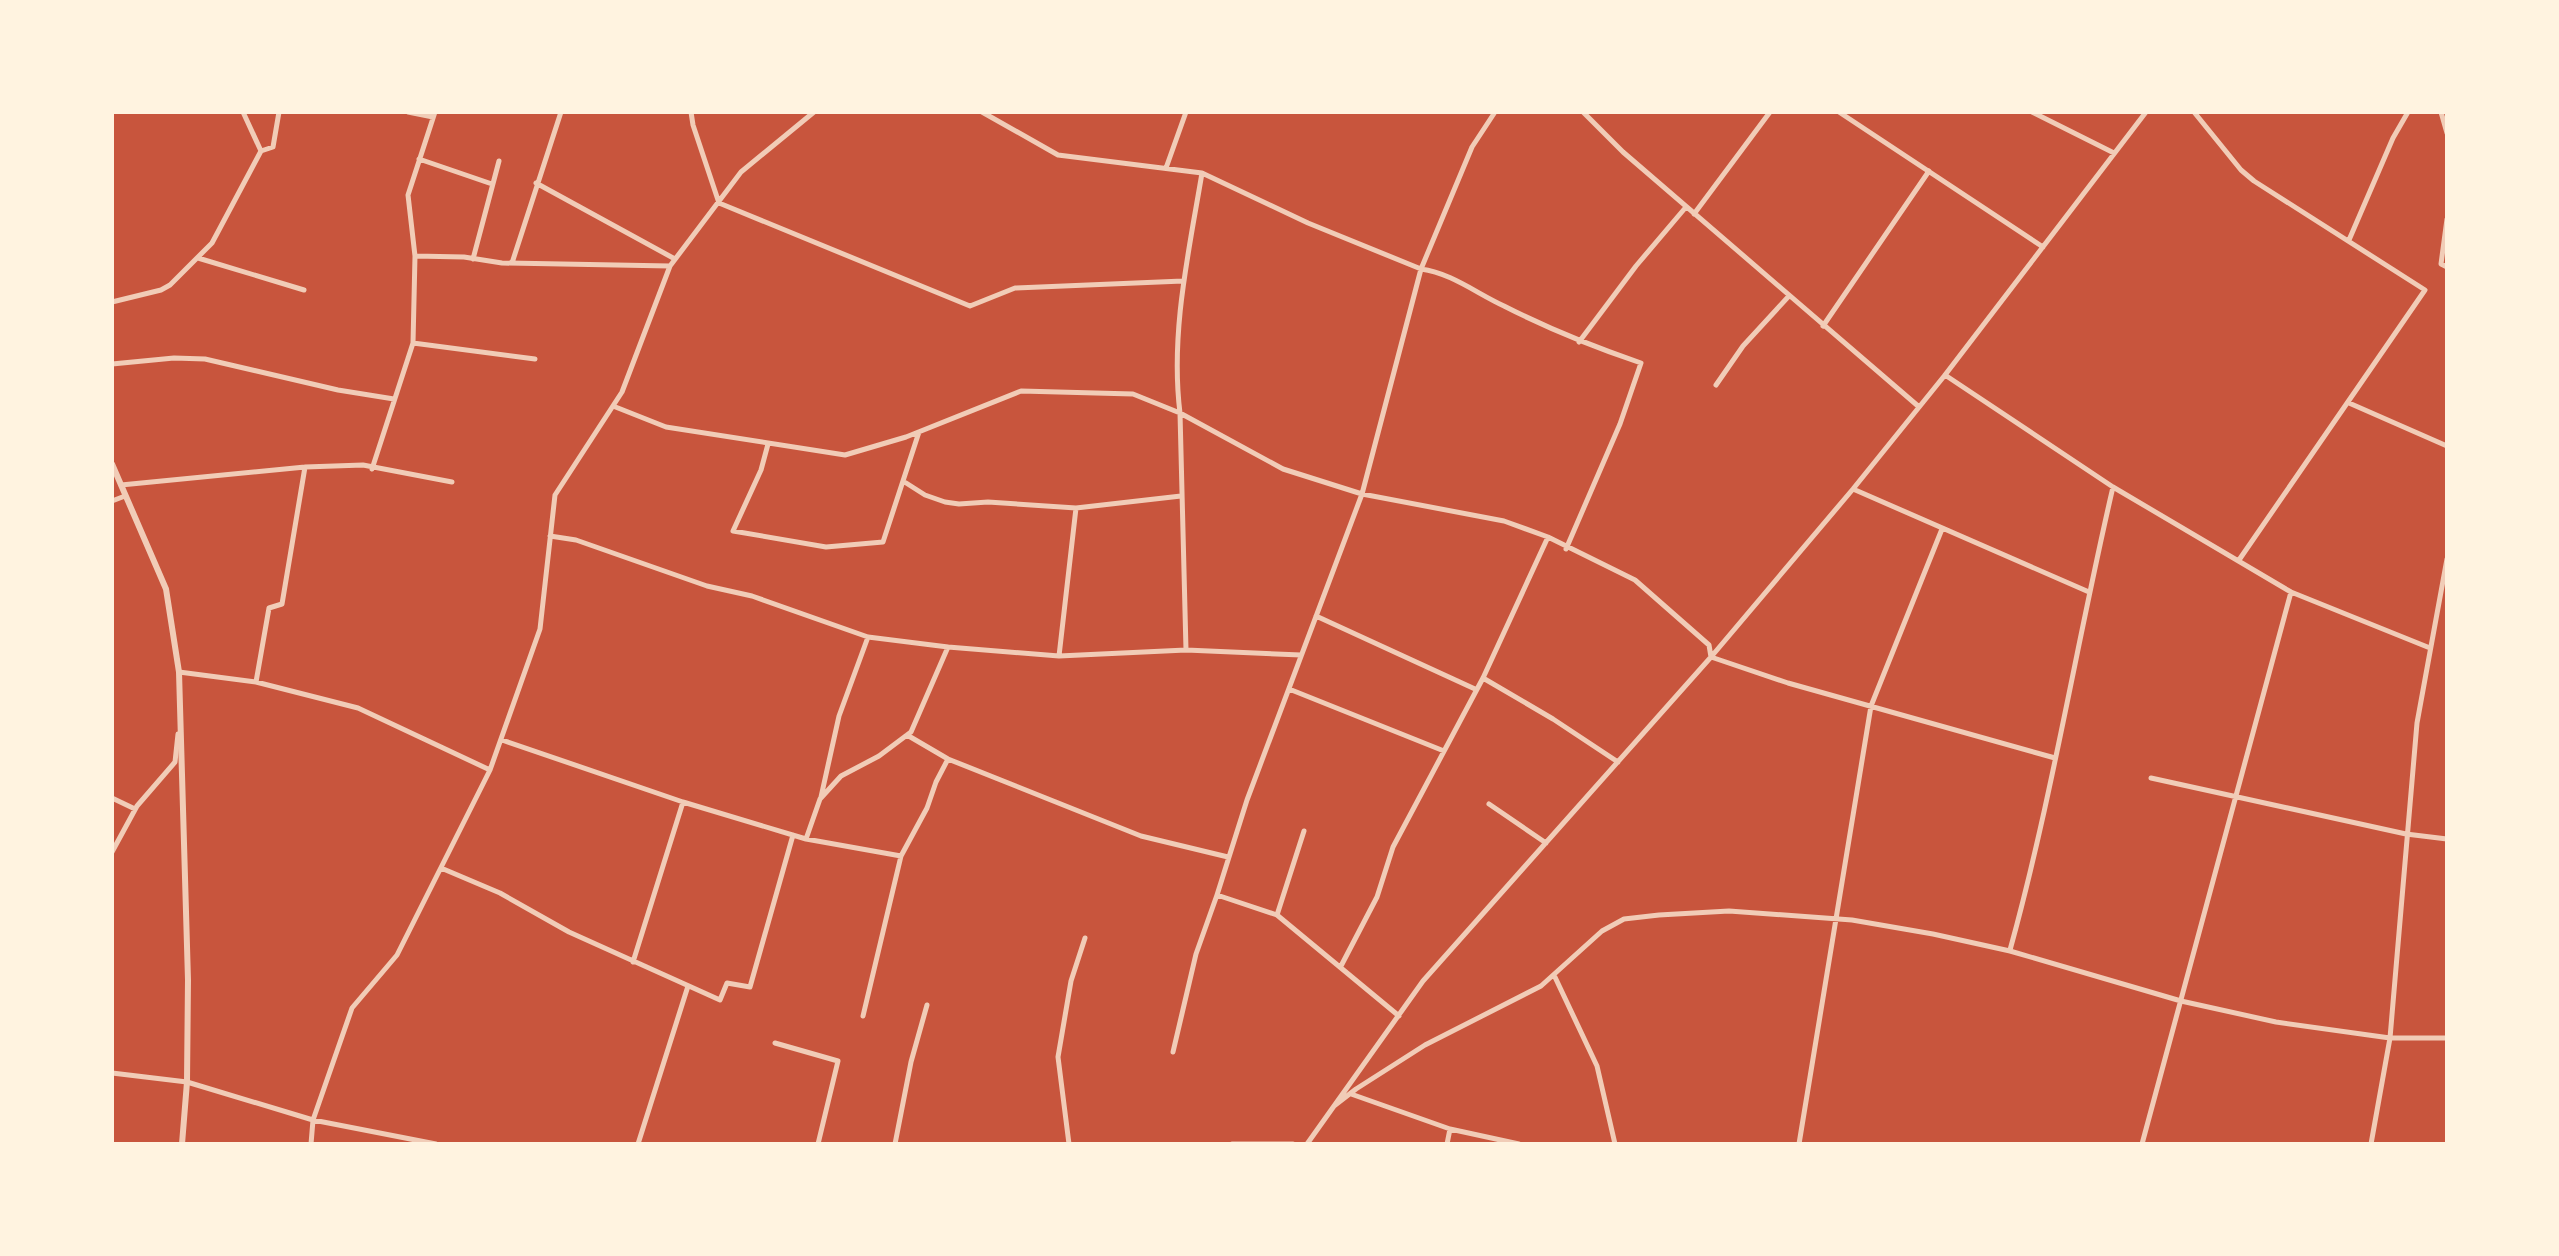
<svg xmlns="http://www.w3.org/2000/svg" width="2559" height="1256" font-family="Overpass,sans-serif">
<rect width="100%" height="100%" fill="#c8553d"/>
<g fill="none" stroke-linecap="round" stroke-linejoin="round">
<path stroke="#f1ccb7" stroke-width="5" d="M243,112l18,39
M408,112l25,5
M691,112l2,13 26,78 251,103 45,-18 168,-7
M982,112l76,43 144,18 106,50 113,46c30,4 55,24 83,37 45,23 90,41 137,57l-21,61 -54,125
M1583,112l40,40 295,254
M1839,112l204,135
M2032,112l82,41
M2194,112l47,58 13,11 171,109 -186,270
M2441,112l6,21
M419,159l73,25
M1166,168l20,-56
M536,183l139,76
M1694,214l76,-102
M2447,219l-6,45 6,3
M2349,240l44,-102 15,-26
M415,256l49,1 38,6 168,3
M198,258l106,32
M473,259l26,-98
M512,263l49,-151
M112,302l49,-12 9,-5 42,-42 49,-92 12,-4 6,-35
M1823,326l106,-155
M1579,342l57,-76 50,-59
M413,343l122,16
M112,364l62,-6 31,1 133,31 56,9
M1945,375l168,112 178,105 139,56
M1716,385l27,-39 45,-49
M2349,403l98,43
M613,406l53,21 179,28 61,-18 115,-46 112,3 47,19 103,56 79,25 142,27 44,16 87,43 74,65 2,12 77,26 267,75
M768,444l-7,26 -28,61 93,16 57,-5 36,-110
M372,469l41,-126 2,-87 -7,-61 27,-83
M903,481l22,14 20,7 14,2 29,-2 88,6 105,-12
M121,485l184,-18 58,-2 89,17
M1853,489l236,103
M112,501l13,-5
M550,536l26,4 131,46 45,10 116,41 80,10
M1316,616l159,73
M1186,650l-6,-237c-10,-80 9,-162 22,-240
M1059,656l17,-148
M179,672l77,10 102,26 132,62
M1483,678l70,41 65,43
M256,682l13,-74 13,-4 23,-137
M1289,689l155,62
M907,735l41,24 193,77 87,21
M502,740l181,62 123,37 14,-40 21,-23 38,-20 32,-24 37,-85 111,9 127,-6 115,5
M2151,778l255,56 41,5
M821,797l18,-81 29,-79
M112,798l23,11
M1489,804l57,39
M806,839l95,17
M112,852l25,-46 38,-44 3,-28
M441,868l59,25 69,39 151,68 7,-17 23,4 43,-152
M1277,915l27,-84
M2010,950c42,-152 67,-309 103,-463
M633,962l50,-160
M1341,966l36,-69 16,-50 90,-169 65,-141
M1554,975l43,91 18,78
M863,1016l38,-160 26,-48 9,-26 12,-23
M1399,1016l-122,-101 -60,-20 30,-95 115,-306 59,-225 51,-122 23,-35
M775,1043l63,18 -20,83
M1173,1052l23,-98 21,-59
M112,1073l75,9 126,38 123,24
M1351,1094l99,35
M1334,1106l89,-125 288,-324 142,-168 92,-114 201,-263
M311,1144l2,-24 39,-112 45,-53 93,-185 50,-141 15,-134 67,-103 48,-126 71,-94 73,-60
M638,1144l50,-158
M895,1144l16,-82 16,-57
M1069,1144l-11,-87 13,-76 14,-43
M1232,1144h61
M1307,1144l27,-38 22,-17 69,-44 116,-59 61,-55 22,-12 35,-4 70,-4 123,9 81,14 77,17 171,50 95,21 114,16h57
M1447,1144l3,-15 69,15
M1799,1144l72,-438 71,-177
M2142,1144l149,-552
M2371,1144l19,-106 27,-315 30,-164"/>
<path stroke="#f1ccb7" stroke-width="6" d="M112,464l54,125 13,83 9,308 -1,102 -5,62"/>
</g>
<rect width="2559" height="1256" fill="none" stroke="#fff3e0" stroke-width="228"/>
</svg>
